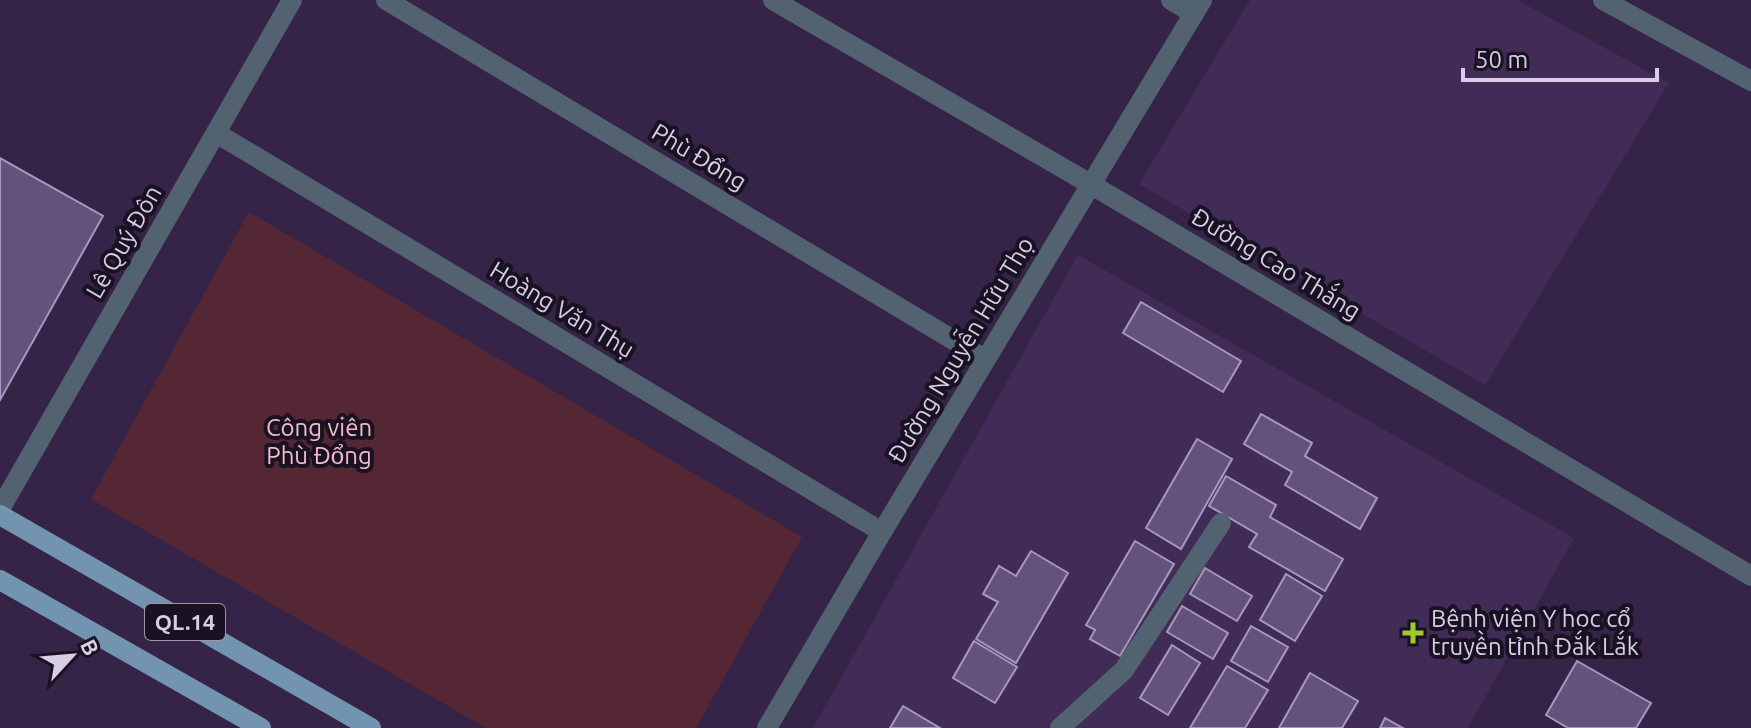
<svg xmlns="http://www.w3.org/2000/svg" width="1751" height="728" font-family="Ubuntu,sans-serif">
<rect width="100%" height="100%" fill="#352448"/>
<path fill="#402c56" d="M1250,0h267l152,83 -184,302 -346,-201z
M1078,255l496,283 -106,190h-655z"/>
<path fill="#552734" d="M249,212l553,325 -106,191h-210l-395,-229z"/>
<path fill="#63527a" stroke="#a996c2" stroke-width="2" d="M0,158l103,58 -103,184z
M1141,302l100,59 -18,31 -100,-59z
M1261,414l51,29 -7,13 72,42 -17,31 -75,-44 7,-13 -48,-28z
M1197,439l35,20 -51,90 -35,-21z
M1226,476l50,29 -6,12 73,42 -18,32 -76,-44 8,-13 -48,-28z
M1135,541l39,23 -54,92 -30,-17 5,-9 -9,-5z
M1031,551l37,22 -52,90 -40,-24 22,-37 -15,-8 16,-28 17,10z
M1205,568l47,28 -15,25 -47,-27z
M1286,574l36,22 -27,45 -35,-21z
M1182,606l46,27 -15,26 -46,-27z
M1251,626l37,21 -20,35 -37,-21z
M974,641l43,26 -22,36 -42,-25z
M1172,645l28,18 -32,52 -28,-17z
M1577,661l74,42 -15,25h-68l-22,-13z
M1227,666l41,24 -23,38h-55z
M1310,673l48,28 -16,27h-63z
M903,706l37,22h-50z
M1385,718l18,10h-23z"/>
<g fill="none" stroke-linecap="round" stroke-linejoin="round">
<path stroke="#526270" stroke-width="20" d="M386,0l599,359
M773,0l319,185 659,391
M1171,0l23,14
M1603,0l148,81
M216,133l666,399
M0,509l292,-509
M767,728l115,-196 320,-532
M1060,728l64,-58 97,-147"/>
<path stroke="#7394b0" stroke-width="20" d="M0,515l371,213
M0,580l261,148"/>
</g>
<path fill="#a0c92b" stroke="#191222" stroke-width="3" d="M1409 621h8v8h8v8h-8v8h-8v-8h-8v-8h8z"/>
<g text-anchor="middle" stroke-width="8" stroke-linejoin="round" paint-order="stroke">
<rect fill="#191222" stroke="#9e95aa" stroke-width="2" x="145" y="604" width="80" height="36" rx="6"/>
<g font-size="22" font-weight="bold" fill="#d7cde4">
<text x="185" y="630">QL.14</text>
</g>
<g font-size="24" fill="#d7cde4" stroke="#191222">
<text transform="translate(699 157) rotate(31)" y="8">Phù Đổng</text>
<text transform="translate(124 242) rotate(-60)" y="8">Lê Quý Đôn</text>
<text transform="translate(1276 264) rotate(31)" y="8">Đường Cao Thắng</text>
<text transform="translate(562 310) rotate(31)" y="8">Hoàng Văn Thụ</text>
<text transform="translate(961 350) rotate(-59)" y="8">Đường Nguyễn Hữu Thọ</text>
</g>
<g font-size="24" fill="#f6bbc8" stroke="#191222">
<text x="319" y="436">Công viên<tspan x="319" dy="28">Phù Đổng</tspan></text>
</g>
<g font-size="24" fill="#d7cde4" stroke="#191222" text-anchor="start">
<text x="1431" y="627">Bệnh viện Y học cổ<tspan x="1431" dy="28">truyền tỉnh Đắk Lắk</tspan></text>
</g>
</g>
<g transform="translate(72 656) rotate(64)" stroke="#191222" stroke-width="6" paint-order="stroke">
<path d="M0-6L14 30L0 20L-14 30Z" fill="#d7cde4"/>
<text y="-12" font-size="22" font-weight="bold" text-anchor="middle" fill="#d7cde4">B</text>
</g>
<path d="M1463 68v12h194v-12" fill="none" stroke="#d7cde4" stroke-width="4"/>
<text x="1475" y="68" font-size="24" fill="#d7cde4" stroke="#191222" stroke-width="6" paint-order="stroke">50 m</text>
</svg>
